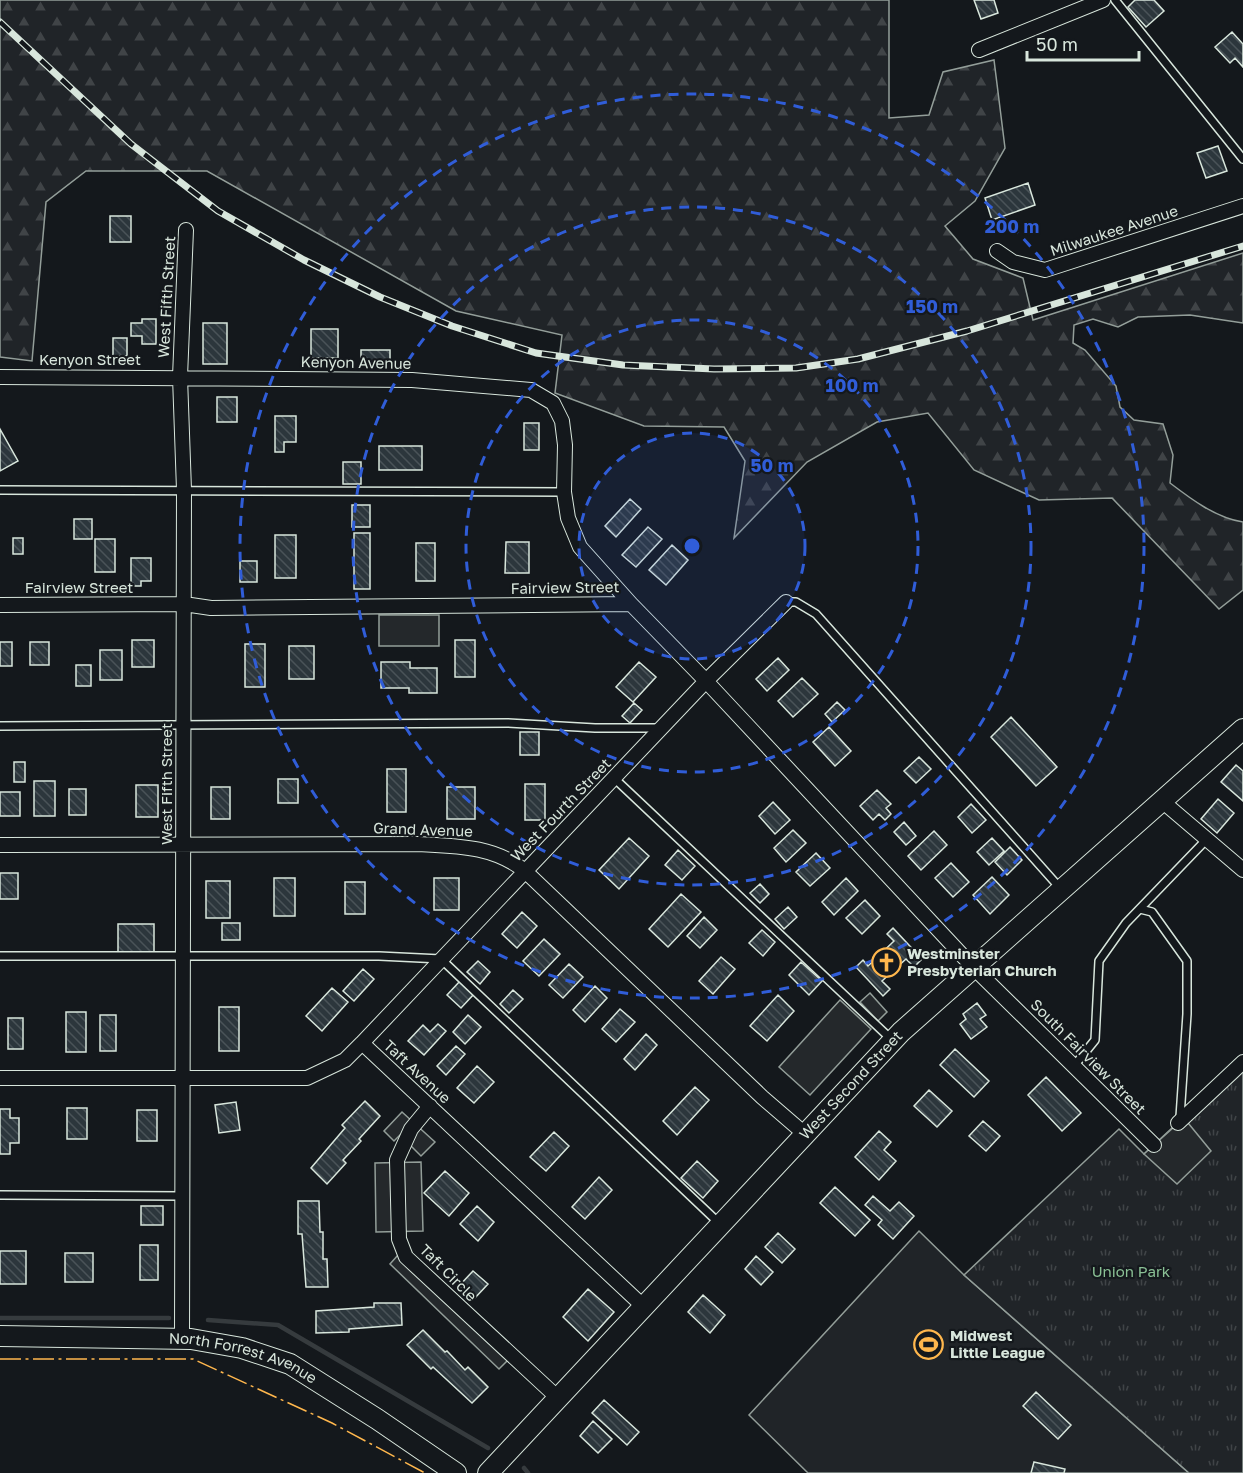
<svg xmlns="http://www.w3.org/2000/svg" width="1243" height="1473" font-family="'Golos Text',sans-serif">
<defs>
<pattern id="forest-firs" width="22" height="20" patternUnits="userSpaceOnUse" patternTransform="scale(1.5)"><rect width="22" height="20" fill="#202428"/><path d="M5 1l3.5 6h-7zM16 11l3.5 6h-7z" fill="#404447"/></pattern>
<pattern id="park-tufts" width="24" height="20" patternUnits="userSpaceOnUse" patternTransform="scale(1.5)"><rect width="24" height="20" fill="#202428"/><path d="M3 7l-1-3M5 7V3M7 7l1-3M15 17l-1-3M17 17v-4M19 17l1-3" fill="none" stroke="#404447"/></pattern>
<pattern id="building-back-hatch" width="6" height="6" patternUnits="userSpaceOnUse" patternTransform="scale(1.5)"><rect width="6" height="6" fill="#2c363c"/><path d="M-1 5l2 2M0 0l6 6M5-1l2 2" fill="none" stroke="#4a5358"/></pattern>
</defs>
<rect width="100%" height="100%" fill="#14181c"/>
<path fill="#202428" stroke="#939e99" stroke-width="1.5" d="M919,1231l45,44 225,198h-381l-59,-58z"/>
<path fill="url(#forest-firs)" stroke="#939e99" stroke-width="1.5" d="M0,0h889v118l40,-3 14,-43 51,-12 11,88 -30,53 -30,25 28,33 50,19 10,42 210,-67v70l-53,-8 -52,2 -20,10 -25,-8 -19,6 -1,18 12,7 31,36 4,21 14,13 29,4 10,31 -3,28c21,16 46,35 73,39v68l-24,19 -107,-111 -73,2 -65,-30 -46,-57 -51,9 -70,40 -73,76 11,-77 -21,-34 -80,-1 -89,-33 7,-58 -106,-24 -249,-140h-121l-40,31 -14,159 -32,-4z"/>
<path fill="url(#park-tufts)" stroke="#939e99" stroke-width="1.5" d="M1243,1062v411h-54l-225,-198 155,-146 25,25z"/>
<path fill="#24282b" stroke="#939e99" stroke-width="1.5" d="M379,615h60v31h-60z
M870,993l17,19 -9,9 -18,-19z
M840,1000l31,29 -61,66 -31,-28z
M402,1112l33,30 -14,14 -21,-21 -6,6 -10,-10z
M1184,1118l27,33 -34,33 -33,-30z
M421,1162l2,69 -47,1 -1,-69z
M398,1255l110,105 -9,9 -109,-105z"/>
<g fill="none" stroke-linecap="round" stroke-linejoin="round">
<path stroke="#363b3e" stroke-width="4.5" d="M0,1318h169
M208,1320l70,5 210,123
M524,1468l4,5"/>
</g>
<path fill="url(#building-back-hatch)" stroke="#d8e6dc" stroke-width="1.5" d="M974,0h20l4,13 -17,6z
M1135,0h19l10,11 -18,16 -18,-20z
M1232,32l11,12v23l-8,-9 -5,5 -15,-16z
M1218,146l9,25 -21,7 -9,-25z
M1028,183l7,22 -43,15 -7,-22z
M110,216h21v26h-21z
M142,319h14v25h-14v-8h-11v-13h11z
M203,323h24v41h-24z
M311,329h27v29h-27z
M113,338h14v18h-14z
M361,350h29v13h-29z
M217,397h20v25h-20z
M275,416h21v26h-12v10h-9z
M524,423h15v27h-15z
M0,429l18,32 -18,10z
M379,446h43v24h-43z
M343,462h18v22h-18z
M630,499l11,10 -25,28 -11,-11z
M352,505h18v22h-18z
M74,519h18v20h-18z
M648,527l14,12 -26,28 -14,-12z
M354,533h16v56h-16z
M275,535h21v43h-21z
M13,538h10v16h-10z
M95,539h20v33h-20z
M506,542h23v31h-24z
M416,543h19v38h-19z
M672,545l16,15 -22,25 -17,-15z
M131,558h20v23h-10v5h-10z
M240,561h17v21h-17z
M132,640h22v27h-22z
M455,640h20v37h-20z
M0,642h12v24h-12z
M30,642h19v23h-19z
M245,644h20v43h-20z
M289,646h25v33h-25z
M100,650h22v30h-22z
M778,658l11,12 -22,21 -11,-12z
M381,662h29v6h27v25h-28v-5h-28z
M639,662l17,15 -23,25 -17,-15z
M76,665h15v21h-15z
M802,678l16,16 -25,23 -15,-16z
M837,702l8,8 -13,12 -7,-8z
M634,703l8,7 -12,13 -8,-7z
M1011,717l46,50 -21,19 -45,-49z
M829,727l22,24 -16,15 -22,-24z
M520,732h19v23h-19z
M919,757l12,12 -15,14 -12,-12z
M14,762h11v20h-11z
M1236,765l7,6v30l-22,-19z
M387,769h19v43h-19z
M278,779h20v24h-20z
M34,781h21v35h-21z
M525,784h20v36h-20z
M136,785h22v32h-22z
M211,787h19v32h-19z
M447,787h28v32h-28z
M69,789h17v26h-17z
M877,790l14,14 -5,4 5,6 -6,6 -6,-6 -6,6 -13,-14z
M0,792h20v24h-20z
M1218,799l16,14 -17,20 -16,-14z
M773,802l17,18 -15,14 -16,-18z
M971,804l15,16 -14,13 -14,-16z
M904,822l12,14 -10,9 -12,-13z
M793,830l13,13 -20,19 -12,-14z
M934,831l13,14 -26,25 -13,-14z
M629,838l20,18 -30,33 -20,-19z
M992,838l12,13 -15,14 -12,-13z
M1010,847l12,13 -15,15 -12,-13z
M678,850l17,16 -13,14 -17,-15z
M816,853l14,15 -20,18 -14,-14z
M951,863l18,19 -16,15 -18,-19z
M0,873h18v26h-18z
M992,877l17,18 -19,19 -17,-19z
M274,878h21v38h-21z
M434,878h25v32h-25z
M846,878l12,13 -24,24 -12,-13z
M206,881h24v37h-24z
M345,882h20v32h-20z
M760,884l9,10 -9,9 -10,-10z
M681,894l20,18 -33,35 -19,-18z
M865,900l15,16 -18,18 -16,-16z
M788,907l9,10 -13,12 -9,-10z
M522,912l15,14 -20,22 -15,-14z
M704,917l13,13 -17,18 -13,-12z
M222,923h18v17h-18z
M118,924h36v29h-36z
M893,928l29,31 -8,8 -8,-8 -24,22 8,8 -7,7 -27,-29 7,-7 5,6 26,-25 -7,-7z
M762,930l13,12 -12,14 -14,-13z
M544,939l16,15 -21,22 -16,-15z
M721,957l14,12 -22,25 -14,-13z
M478,961l12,11 -10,12 -13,-12z
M801,962l21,19 -13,14 -20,-20z
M569,964l14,13 -20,21 -14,-13z
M363,969l11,10 -20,22 -11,-10z
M460,981l14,13 -13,14 -14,-13z
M595,986l12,12 -22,24 -12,-12z
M332,988l16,14 -26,29 -16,-15z
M513,990l10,9 -14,14 -9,-9z
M778,995l16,16 -27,30 -17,-15z
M977,1003l9,12 -6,4 7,8 -16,12 -11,-15 6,-5 -3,-5z
M219,1007h20v44h-20z
M620,1009l15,13 -19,20 -14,-13z
M66,1012h20v40h-20z
M100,1015h16v36h-16z
M468,1015l13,12 -16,17 -12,-12z
M8,1018h15v31h-15z
M438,1024l8,7 -22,24 -16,-14 15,-16 7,7z
M646,1034l11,11 -22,25 -11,-11z
M456,1046l9,8 -19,21 -9,-9z
M955,1049l34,32 -15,16 -34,-32z
M477,1066l17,16 -20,21 -17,-15z
M1046,1077l35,36 -19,18 -34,-36z
M695,1087l14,13 -32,35 -14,-14z
M929,1090l23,21 -15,16 -23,-21z
M365,1101l15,15 -21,23 2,2 -18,19 3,3 -19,21 -16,-16 34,-40 -3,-3z
M236,1102l4,28 -21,3 -4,-28z
M67,1108h20v31h-20z
M0,1109h10v9h9v25h-9v11h-10z
M137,1110h20v31h-20z
M983,1121l17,15 -14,15 -17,-15z
M879,1131l12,11 -7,8 12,11 -17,19 -24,-23z
M554,1132l15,14 -23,25 -16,-14z
M697,1161l21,20 -15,17 -22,-20z
M445,1171l24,22 -20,23 -25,-23z
M599,1177l13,13 -27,29 -13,-12z
M835,1187l35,33 -15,16 -35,-33z
M873,1196l17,15 9,-9 15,14 -21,23 -15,-14 4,-5 -17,-15z
M298,1201h21l1,31h3v27h4l1,28h-22l-4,-53h-4z
M141,1206h22v19h-22z
M477,1206l17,16 -16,19 -18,-17z
M778,1233l17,16 -13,14 -17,-16z
M140,1245h18v35h-18z
M0,1251h26v33h-26z
M65,1253h28v29h-28z
M756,1256l17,16 -12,13 -16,-16z
M473,1271l15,13 -14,15 -15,-13z
M588,1289l26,23 -26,29 -25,-24z
M703,1295l22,20 -15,18 -22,-21z
M374,1303h27l1,22 -53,4v3l-33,1v-22l58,-4z
M423,1330l22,22 2,-1 18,19 3,-3 20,20 -16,16 -39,-36 -2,2 -24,-24z
M1036,1392l35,33 -13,14 -35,-33z
M604,1400l35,32 -12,13 -35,-32z
M593,1421l19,18 -14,14 -18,-17z
M1034,1462l31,7 -1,4h-33z"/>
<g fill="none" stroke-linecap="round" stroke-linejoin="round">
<defs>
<path id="lane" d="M1115,0l128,159
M0,490l564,2
M786,602h10l20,12 244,274
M0,726l508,-3 87,5h65
M614,778l277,261
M1140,909l12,3 35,49v53l-7,103
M0,956h379l62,3 279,265
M1074,1066l21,-26 4,-79 27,-38 81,-84
M0,1195l183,1"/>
<path id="street" d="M979,50l124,-50
M997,251l16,11 32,8 198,-64
M0,377l412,3 119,10 22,13 9,18 3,24 -1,47 4,26 12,29 51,57
M0,605l184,-1 27,4 420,-4 75,77 268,287 180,177
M1162,801l81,69
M0,845l419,-1c39,2 75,2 106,27l237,226 44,38
M362,1043l344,-362 80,-79
M0,1078h307l38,-18 17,-17 282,264
M430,1106l-19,23 -14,31 2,79 7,18 152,141
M1178,1123l65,-61
M182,1339l2,-849 -4,-113 6,-147"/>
<g id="secondary">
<path id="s1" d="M0,1336l191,3 51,9 48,16 87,55 79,54"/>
<path id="s2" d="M488,1473l413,-441 342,-303"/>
</g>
</defs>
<use href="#lane" stroke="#d8e6dc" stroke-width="10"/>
<use href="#street" stroke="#d8e6dc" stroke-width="16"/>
<use href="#secondary" stroke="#d8e6dc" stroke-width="22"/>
<use href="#lane" stroke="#14181c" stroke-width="7"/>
<use href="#street" stroke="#14181c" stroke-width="14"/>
<use href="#secondary" stroke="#14181c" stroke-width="20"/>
<defs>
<path id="rail" d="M0,22l131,122 87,67 86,49 76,37 72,29 84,27 87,12 91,4 82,-1 62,-9 109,-28 276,-85"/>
</defs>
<use href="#rail" stroke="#d8e6dc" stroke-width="7"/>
<use href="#rail" stroke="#14181c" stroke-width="4.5" stroke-dasharray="14" stroke-linecap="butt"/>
<path stroke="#ffb74d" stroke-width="1.5" stroke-dasharray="21 4.5 3 4.5" stroke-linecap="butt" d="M0,1359h193l139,64 93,50"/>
</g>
<circle cx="692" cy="546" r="113" fill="#305dd8" fill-opacity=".12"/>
<g fill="none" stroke="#305dd8" stroke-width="3" stroke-dasharray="10 8">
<circle cx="692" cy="546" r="113"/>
<circle cx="692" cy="546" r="226"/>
<circle cx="692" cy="546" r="339"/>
<circle cx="692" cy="546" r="452"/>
</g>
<defs>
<symbol id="church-ring" viewBox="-11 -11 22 22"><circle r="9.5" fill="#14181c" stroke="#ffb74d" stroke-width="1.5"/><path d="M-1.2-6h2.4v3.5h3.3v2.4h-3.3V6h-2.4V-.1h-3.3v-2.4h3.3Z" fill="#ffb74d"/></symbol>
<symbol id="stadium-ring" viewBox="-11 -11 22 22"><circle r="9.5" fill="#14181c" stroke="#ffb74d" stroke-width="1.5"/><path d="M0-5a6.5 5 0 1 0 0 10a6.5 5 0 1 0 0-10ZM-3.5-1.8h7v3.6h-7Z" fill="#ffb74d"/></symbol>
</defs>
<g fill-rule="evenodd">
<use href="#church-ring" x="870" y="946" width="33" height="33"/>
<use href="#stadium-ring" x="912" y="1328" width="33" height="33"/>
</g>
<g text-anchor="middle" stroke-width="4.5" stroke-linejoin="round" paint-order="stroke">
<g font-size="15" fill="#d8e6dc" stroke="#14181c">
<text transform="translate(1114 231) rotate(-18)" y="5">Milwaukee Avenue</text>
<text transform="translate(167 297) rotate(-87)" y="5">West Fifth Street</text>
<text x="90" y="365">Kenyon Street</text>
<text transform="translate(356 363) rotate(1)" y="5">Kenyon Avenue</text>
<text x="79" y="593">Fairview Street</text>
<text transform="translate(565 588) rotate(-1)" y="5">Fairview Street</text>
<text transform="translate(167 784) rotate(-90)" y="5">West Fifth Street</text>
<text transform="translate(561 810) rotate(-46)" y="5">West Fourth Street</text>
<text transform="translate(423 830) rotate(2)" y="5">Grand Avenue</text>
<text transform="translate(1088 1057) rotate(45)" y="5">South Fairview Street</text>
<text transform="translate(417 1072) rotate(43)" y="5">Taft Avenue</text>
<text dy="5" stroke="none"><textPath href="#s2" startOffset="531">West Second Street</textPath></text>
<text transform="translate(448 1273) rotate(45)" y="5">Taft Circle</text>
<text dy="5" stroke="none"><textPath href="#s1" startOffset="246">North Forrest Avenue</textPath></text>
</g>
<g font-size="15" font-weight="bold" fill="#d8e6dc" stroke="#14181c" text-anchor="start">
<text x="907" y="959">Westminster<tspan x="907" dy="17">Presbyterian Church</tspan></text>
<text x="950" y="1341">Midwest<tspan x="950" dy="17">Little League</tspan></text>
</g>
<g font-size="15" fill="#8ac095" stroke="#14181c">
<text x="1131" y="1277">Union Park</text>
</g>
</g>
<circle cx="692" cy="546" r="9" fill="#305dd8" stroke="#14181c" stroke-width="3"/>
<g font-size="18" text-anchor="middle" font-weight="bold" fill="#305dd8" stroke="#14181c" stroke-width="4.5" stroke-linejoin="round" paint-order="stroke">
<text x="1012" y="233">200 m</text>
<text x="932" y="313">150 m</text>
<text x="852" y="392">100 m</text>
<text x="772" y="472">50 m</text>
</g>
<path d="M1027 51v9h112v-9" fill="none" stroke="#d8e6dc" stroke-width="3"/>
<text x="1036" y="51" font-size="18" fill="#d8e6dc" stroke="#14181c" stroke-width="4.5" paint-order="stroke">50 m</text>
</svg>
